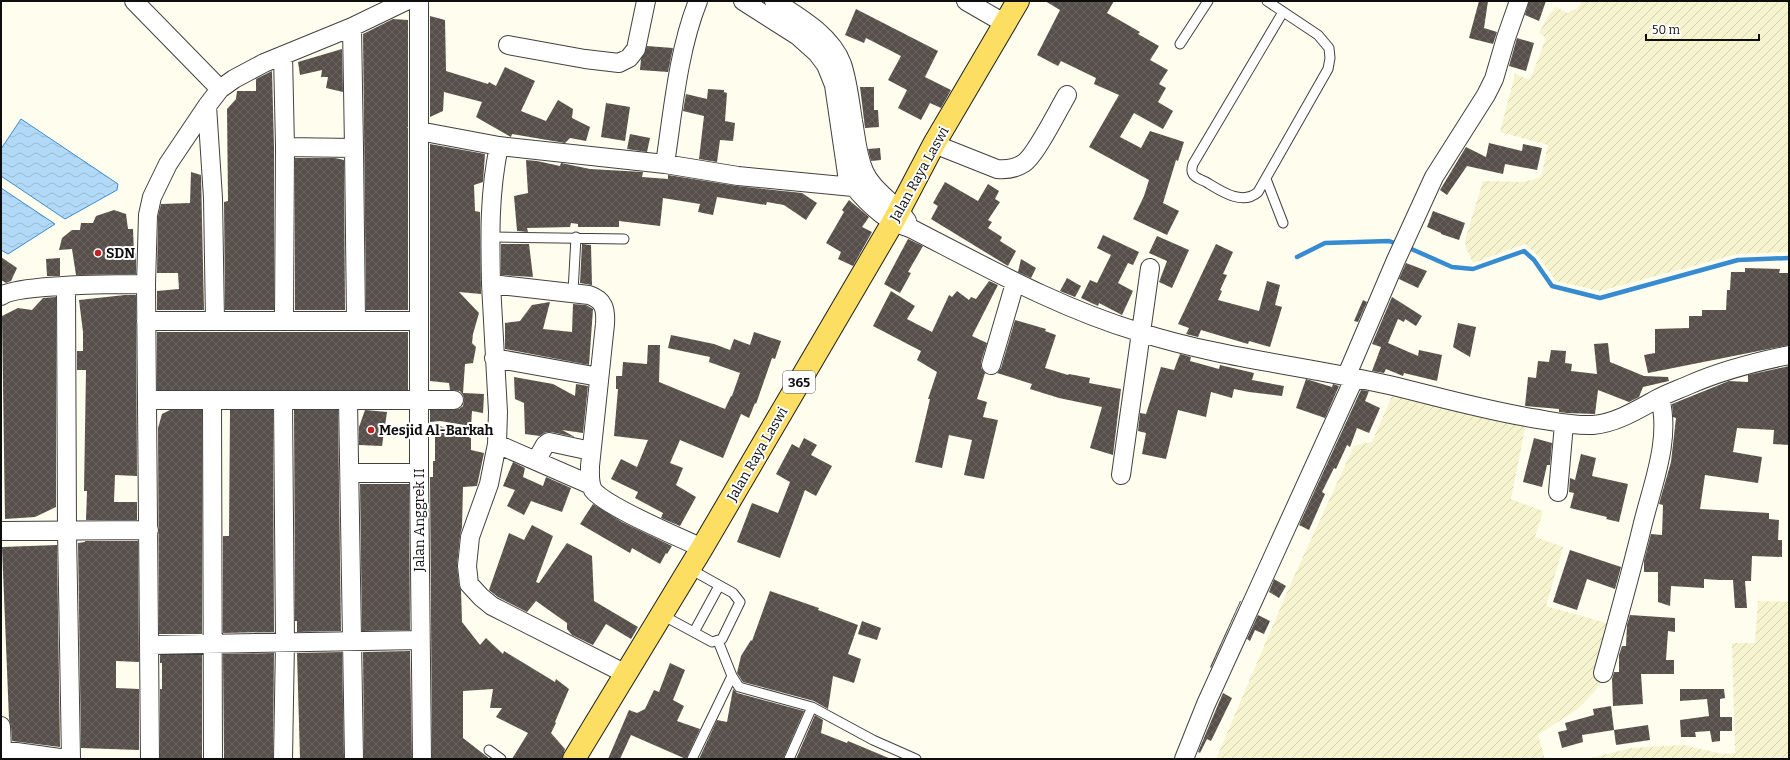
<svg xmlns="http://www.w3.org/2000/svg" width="1790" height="760" font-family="Bitter,serif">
<defs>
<pattern id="farmland-furrows" width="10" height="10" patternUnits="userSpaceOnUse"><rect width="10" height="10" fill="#f6f4ce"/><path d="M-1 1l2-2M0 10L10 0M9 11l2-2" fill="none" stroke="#d2d0b0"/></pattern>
<pattern id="water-waves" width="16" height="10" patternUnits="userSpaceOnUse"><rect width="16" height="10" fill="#b2daf8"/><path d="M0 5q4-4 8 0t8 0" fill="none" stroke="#98bad3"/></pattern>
<pattern id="building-cross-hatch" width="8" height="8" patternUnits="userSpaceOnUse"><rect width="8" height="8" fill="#574f4a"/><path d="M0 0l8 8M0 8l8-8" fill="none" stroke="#6a6460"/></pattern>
</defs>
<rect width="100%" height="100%" fill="#fffdee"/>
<path fill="url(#farmland-furrows)" d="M1582,1h207v251l-52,2 -137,37 -44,-10 -18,-25 -13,-12 -52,19 -7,-15 -1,-8 18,-59 41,1 17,-5 7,-32 -48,-13 15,-58 15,6 16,-42 -7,-5 9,-17 8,-9 11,6 11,-5z
M1392,396l134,27 -15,76 32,12 -8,26 28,10 -17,59 64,18 -17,50 10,8 -24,26 -41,27 7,24h-329l75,-176 63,-137 18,-4z
M1758,601l31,1v157h-203l46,-11 52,-3 39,9 12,-1 -3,-110h23z"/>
<path fill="url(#water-waves)" stroke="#378bd0" d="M21,119l97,65 -1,6 -52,29 -64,-43v-27z
M1,188l54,36 -47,30 -7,-4z"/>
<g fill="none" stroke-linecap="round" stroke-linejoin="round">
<path stroke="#378bd0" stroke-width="4.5" d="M1407,247l45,20 21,2 51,-18 10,9 18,26 48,12 138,-38 51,-2
M1297,257l28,-14 64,-2 11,4"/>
</g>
<path fill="url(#building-cross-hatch)" d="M1045,1h69l-7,12 33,19 -2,2 21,12 -9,14 18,10 -9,14 7,4 -8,14 15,9 -10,18 -29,-16 -14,24 21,11 9,-17 34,11 -6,19 -2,-1 -13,43 16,8 -12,24 -34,-16 11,-23 5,-16 -60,-33 30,-52 -25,-11 2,-6 -35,-17 -3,5 -21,-11 23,-45z
M1479,1h9l-4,27 13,4 -4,12 -24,-6z
M1529,1h17l-7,20 -14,-6z
M856,9l82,42 -13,26 26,13 -10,18 -11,-5 -9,17 -23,-12 9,-18 -19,-10 13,-24 -35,-18 -2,5 -19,-8z
M430,16l15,4 1,51 42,13 1,-2 7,4 9,-19 30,14 -14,30 25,10 12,-21 15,9 -1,9 18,9 -4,14 -16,-3 -5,5 -53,-9 -1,3 -35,-20 6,-15 -38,-10 -1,19 -13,6z
M393,19l15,1v107l-1,1h1v182h-42l-3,-276z
M1517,38l17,5 -8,28 -17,-5z
M647,46l26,2 -5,24 -28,-2 1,-11z
M342,49l1,43 -17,-4 2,-11h-7l1,-7 -22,5 -2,-13z
M272,71l2,76v163h-49l-1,-108 4,-1 -1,-92 9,-10 1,-8h19v-12z
M860,87h14v23h4l1,17 -14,1z
M708,89l16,1v2l3,1 -2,28 10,2 -2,18 -13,-1 -3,22 -18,-3 5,-43 -21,-5 3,-17 21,5z
M606,103l24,4 -5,34 -24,-4z
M630,134l20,4 -3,14 -20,-3z
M1489,143l33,8 1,-7 19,4 -5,22 -32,-6 -2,10 -36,-8 -20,29 -7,-5 26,-43 20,10z
M430,144l55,10 -2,28 -9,3 1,26 5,1 1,82 -22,-2 20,21 -6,21 -1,9 4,4 -3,16 -8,1 -2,29 21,1 -1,19 -11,-2 -1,15 -31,-5 -10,1v-12l29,-1 4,-3 1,-6 -1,-5 -3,-4 -10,-1 -1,-7 -19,-2z
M880,148l1,12 -10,1 -3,-12z
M295,158h40l9,2 1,150h-50z
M526,160l11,1 23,5 1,-3 29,6 53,3 -1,5 26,2v-4l69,11 65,7 15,10 -11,17 -22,-15 -17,-3 -1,3 -49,-8 -4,18 -15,-3 2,-8 -37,-6 -3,28 -41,-5v6h-41v-3l-7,-1 -1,4 -43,1 1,4 -11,-1 -3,-35 14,-3z
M191,172l10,3 3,135h-47v-19l22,-2 -1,-16h-21l1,-57 3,-12 29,-1z
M945,182l33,19 10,-17 11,7 -4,8 5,3 -12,18 4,2 -4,6 14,9 -2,4 16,10 -8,15 -77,-47 7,-13 -5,-3z
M849,200l20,17 -7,10 10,5 -19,34 -15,-7 3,-7 -15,-9 18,-31 -2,-2z
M114,210l12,4 2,15h5l1,24h2v21l-60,1 -4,-26 -13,1 3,-12 10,-8h8l1,-7h12l3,-7z
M1433,211l32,12 -6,17 -18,-6v-1l-14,-6z
M1103,235l36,17 -6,13 -5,-2 -10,20 15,8 -11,24 -23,-12 -1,3 -17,-8 9,-18 7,3 14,-28 -14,-7z
M1157,236l32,14 -17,38 -13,-6 8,-21 -18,-8z
M908,239l15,7 -15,26 3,1 -11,20 -16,-9z
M501,244h28l4,33 -32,-2z
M582,244l9,1 1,40 -12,-2z
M1216,244l17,8 -10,22 4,1 -7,15 2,1 -4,9 41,11 8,-30 13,4 -5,20 7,2 -12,40 -21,-6 -1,3 -47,-14 -3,7 -12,-3 3,-6 -11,-4z
M1,257l16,11 -6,13 -5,2 -5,-3z
M60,258v18h-13l-1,-17z
M1021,259l15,9 -5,10 -13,-6z
M1406,263l21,8 -9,17 -19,-9z
M1745,268l35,1 -1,4h10v72l-141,28 -4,-18 11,-2v-24l34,-1v-12h13v-6h24l1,-20h3l1,-18h14z
M1067,278l14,8 -6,11 -15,-6z
M989,281l9,4 -26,51 15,7 -6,19v6l4,5 -8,26 10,3 -4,15 15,3 -14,59 -20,-4 8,-35 -23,-5 -7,33 -27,-6 15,-63h-2l9,-27 -20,-12 4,-9 -48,-25 18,-35 24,15 -8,13 25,13 17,-37 3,2 5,-6 12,9 2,-3 5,2z
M125,295h11l1,181 -22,-1 -1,27h23v18h-51l1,-29h-3l2,-121h-9v-19h6v-19l-4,-32z
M56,297v210l-21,10 -30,2 -3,-203 16,-8 14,2 11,-12z
M1392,297l30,19 -6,10 -11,-7 -1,3 -6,-3 -10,24 30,13 1,-6 23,5 -5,26 -33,-8 -1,3 -17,-7 -2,4 -12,-2 9,-24 -9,-3z
M1363,300l4,2 -9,20 -4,-1z
M550,302l-7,27 29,3 1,-28 13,1 7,4 -4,56 -84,-16v-26l15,-2 12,-16z
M1015,320l31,9 -1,2 11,4 -11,33 23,7 1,-1 21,4 -1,5 32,6 -8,66 -23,-7 12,-41 -43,-9 -29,-9 2,-5 -35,-11 4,-5z
M1458,323l18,4 -6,30 -17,-10z
M157,332h251v58h-251z
M754,332l27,9 -6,18 -3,-1 -16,46 -1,-1 -6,15 -8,-4 -18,44 -43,-18 -10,23 13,5 -7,17 20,12 -16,29 -19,-8 2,-5 -28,-15 3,-6 -27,-13 10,-20 16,8 11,-27 -34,-4 4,-47h-2v-13h6l1,-14 24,2 1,-19h12l-1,37 66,27 6,-13h1l8,-23 -31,-11 1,-5 -42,-9 3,-13 43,9 16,6 4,-11 16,6z
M1608,343l2,19 34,14 24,1 1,4 -26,6 -4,10 -10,5 -31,-12 -3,24 -28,-1 -8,-1v-3l-34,-3 3,-29 8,1 2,-17 11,1 2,-12 15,1 -1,12 7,1 -1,7 26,3 -3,-30z
M1180,354l11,3 -1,4 29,8 1,-4 34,8 -2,7 32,6 -2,10 -33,-4 -15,-3 -2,9 -21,-6 -5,25 -28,-7 -12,49 -24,-5 4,-21 -8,-2 2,-18 6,1 15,-47 13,3z
M1789,366v79l-16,-1 1,-14 -37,-2 -4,24 29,5 -4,26 -53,-8 -5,34 69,4v6l10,1 -1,20h4v17l-30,-1 -1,25h-6l2,27h-12l-2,-28h-14l-15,-1v9l-33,-2 -1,20 -12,-4v-30h-14v-11l7,-27 11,1 1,-30 -4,-1 12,-42 5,-44 -3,-1 -1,-13 57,-23 19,1v-7z
M514,377l39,7 22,12 1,-12 12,2 -5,47 -21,-3 13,7 -24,-5h-5l-6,4 -15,-2 -1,-31 -9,-4z
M1306,379l26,8 1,-3 6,2 -14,32 -29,-10z
M1361,390l8,1 -4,10 15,7 -11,25 -12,-5 -7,19 -3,-2 -11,24 -2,-1 -12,24 3,2 -16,36 -10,-5z
M170,410h32v224h-43l-1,-206 4,-14z
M230,410h43l1,222 -51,1v-97h6z
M294,410h44l3,221 -44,1v-11h-2z
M365,410l22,2 -5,34 -23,-1v-18z
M435,424l36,14v12l13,3 -7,33 -14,1 -1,40 -2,9 -3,29 2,20 2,5 1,32 18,23 6,-7 17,16 1,-3 51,31 1,-3 13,10 -14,33 1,1 -5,10 14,16 -3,10h-50l16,-26 -32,-16 6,-9h-12l3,-19 -30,2v47l27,21h-58l-2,-282h3v-16h2z
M804,438l13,7 -6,10 21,11 -16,30 -11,-6 -25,68 -43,-16 15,-39 26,10 12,-31 -14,-8 16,-30 7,4z
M1534,438l18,5 -2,22h-3l-5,22 -19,-5z
M1581,454l15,4 -4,18 36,8 -9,38 -13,-3 1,-2 -37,-9 4,-15 -5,-1 1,-14 5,2z
M513,462l12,6 -2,9 20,9 3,-9 25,11 -9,24 -31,-11 -7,14 -17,-9 8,-16 -12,-4z
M360,484h49l1,146 -48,1z
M593,504l29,18 50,24 -5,8 -1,-1 -6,11 -28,-16 -2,5 -50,-29z
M532,525l21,11 -17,46 3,1 28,-40 25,13 2,45 44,26 -7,12 -25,-15 -13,21 -21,-10 -5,-6v-6l-31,-22 -9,11 -29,-15 -9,-7 20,-57 15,7z
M85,541h53l1,121 -23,-1v27l23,1v61l-58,-2 -3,-205 7,-1z
M57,545l3,202 -48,-6 -1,-15 -2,-7 -7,-172z
M1570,550l51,17 -6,22 -28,-10 -10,31 -24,-8z
M1274,579l12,7 -7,12 -10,-6z
M770,591l49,17 -1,2 40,15 -10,29 13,5 -7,24 -21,-7 -5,33 -14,-8 -71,-19 -6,-9 4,-17 10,-16 1,1z
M1240,601h1l-30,67 -1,-1z
M1258,615l12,6 -6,13 -9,-4 -5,11 -3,-2z
M1630,615l45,3v14l-7,-1 -2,29h8v14h-33l2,30 -30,2 -1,-27 2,-7h5v-17l3,-9h4l1,-21z
M862,621l19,7 -4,12 -19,-6z
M410,651l2,108h-48l-1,-107z
M342,652l2,107h-44l-3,-106z
M274,653l-1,106h-49l-1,-105z
M160,655h42v104h-42v-70h2v-26h-2z
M670,663l15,7 -12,30 11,6 -7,15 23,8 -14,30 -55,-24 -11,24h-12l21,-49 8,3 8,-4 9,-19 5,2z
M733,689l4,4 67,18 -21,48h-84l18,-39 10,2z
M1680,689h44l1,9 -5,1v18h12v14h-12v10l-8,1 -2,-11 -15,1 1,5h-15l-1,-17 29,-4 -2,-17 -27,2z
M1223,693l9,5 -21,43 -4,-2 -7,14 -2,-1z
M1611,706l3,24 -32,5 1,7 -21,6 -4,-16 9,-2 -2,-7 29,-8 -1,-6z
M815,715l8,5 -2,13 26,10 1,-2 43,18h-95z
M1648,725l2,15 -34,5 -2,-15z"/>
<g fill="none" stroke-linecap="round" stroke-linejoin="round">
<defs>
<path id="lane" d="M1267,1l51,34 11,13 1,10 -2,11 -70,123c-16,14 -37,-1 -52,-10 -4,-2 -11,-4 -13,-8 -2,-3 -1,-7 0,-10l90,-152
M1180,44l28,-43
M1266,179l17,44
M490,237l134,2
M573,292l3,-55
M662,615l50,27 10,-3 18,-37 -7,-9 -43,-24
M694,632l25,-46
M718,641l14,35 7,11 73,20 61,33 43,19
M489,750l12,9
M692,759l40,-83
M789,759l23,-52"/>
<path id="street" d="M134,1l86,88
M419,1v472l3,286
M743,1l55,35 19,17 9,12 8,20 13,89c6,16 31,40 47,48 5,3 12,4 18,7 74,38 147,79 227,103 81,26 167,34 250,53 50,12 98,26 149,34 18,3 36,7 55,6 23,-2 44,-15 64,-26 11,-6 23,-10 34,-15 32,-14 64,-22 98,-29
M774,1c25,16 57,34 68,63 6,18 8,38 11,57 3,16 4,34 11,50 9,21 31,31 43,50
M966,1l38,22
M352,27l2,121
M508,45l77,14 34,4 10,-5 7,-9 10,-48
M283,55l2,92 69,1 2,173
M207,106l6,92 2,123
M419,131l80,15
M934,144l63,25c10,1 18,0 27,-6 12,-8 34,-53 43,-68
M665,164c8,-53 13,-113 33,-163
M491,284l7,128 -1,32 -8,40 -19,53 -3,29 2,18 12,13 11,9 134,68
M66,286l1,245 4,228
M1,296c16,-12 120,-12 145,-12
M146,321h273
M284,321l1,-174
M494,358l105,19
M991,365l24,-82
M1346,377l50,-117 38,-83 52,-82 8,-16 12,-41 13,-37
M147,400h307
M212,400l1,359
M283,400l2,242 -2,117
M348,400l6,359
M497,444l94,41
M536,461l9,-16 4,-3 42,9
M350,473h69
M1121,475l29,-207
M1558,492l6,-68
M1,531l148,-1
M702,548c-23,-11 -96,-41 -109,-58 -4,-7 -3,-17 -3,-24l15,-142c1,-15 -1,-24 -16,-29l-98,-11c-1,-48 -2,-91 8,-138l166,18 73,12 115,11
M150,645l270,-5
M1603,673c14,-50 28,-100 40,-150 10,-40 28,-84 17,-125
M1,726l1,24 65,9
M150,759l-4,-475 2,-69 4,-18 16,-33 39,-58 13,-17 14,-10 30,-16 88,-36 54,-26
M1184,759l22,-55 148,-325"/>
<path id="primary" d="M574,759l128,-211 191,-326 41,-78 84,-143"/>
</defs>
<use href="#lane" stroke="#414141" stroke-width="11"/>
<use href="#street" stroke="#414141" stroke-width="20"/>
<use href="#primary" stroke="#1f1f1f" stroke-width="24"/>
<use href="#lane" stroke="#fff" stroke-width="9"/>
<use href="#street" stroke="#fff" stroke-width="18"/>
<use href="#primary" stroke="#fbde62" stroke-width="22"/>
</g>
<g fill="#c12322" stroke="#fff" stroke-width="1.5">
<circle cx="98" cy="253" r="4"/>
<circle cx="371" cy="430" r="4"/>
</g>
<g text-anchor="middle" stroke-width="4" stroke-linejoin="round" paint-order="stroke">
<rect fill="#fff" stroke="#565656" stroke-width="1" x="783" y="371" width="32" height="22" rx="3"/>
<g font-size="13" font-weight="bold" fill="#0e0e0e">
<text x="799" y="387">365</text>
</g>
<g font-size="14" fill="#0e0e0e" stroke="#fff">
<text transform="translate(919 174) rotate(-61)" y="5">Jalan Raya Laswi</text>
<text transform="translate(757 454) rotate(-60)" y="5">Jalan Raya Laswi</text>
<text transform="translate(419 520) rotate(-90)" y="5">Jalan Anggrek II</text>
</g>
<g font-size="14" font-weight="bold" fill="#0e0e0e" stroke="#fff" text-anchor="start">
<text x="106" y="258">SDN</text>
<text x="379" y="435">Mesjid Al-Barkah</text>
</g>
</g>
<rect width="1790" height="760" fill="none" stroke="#0e0e0e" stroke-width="4"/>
<path d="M1646 34v6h113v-6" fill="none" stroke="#0e0e0e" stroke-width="2"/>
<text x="1652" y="34" font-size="12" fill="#0e0e0e" stroke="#ffffff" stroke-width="3" paint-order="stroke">50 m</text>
</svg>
